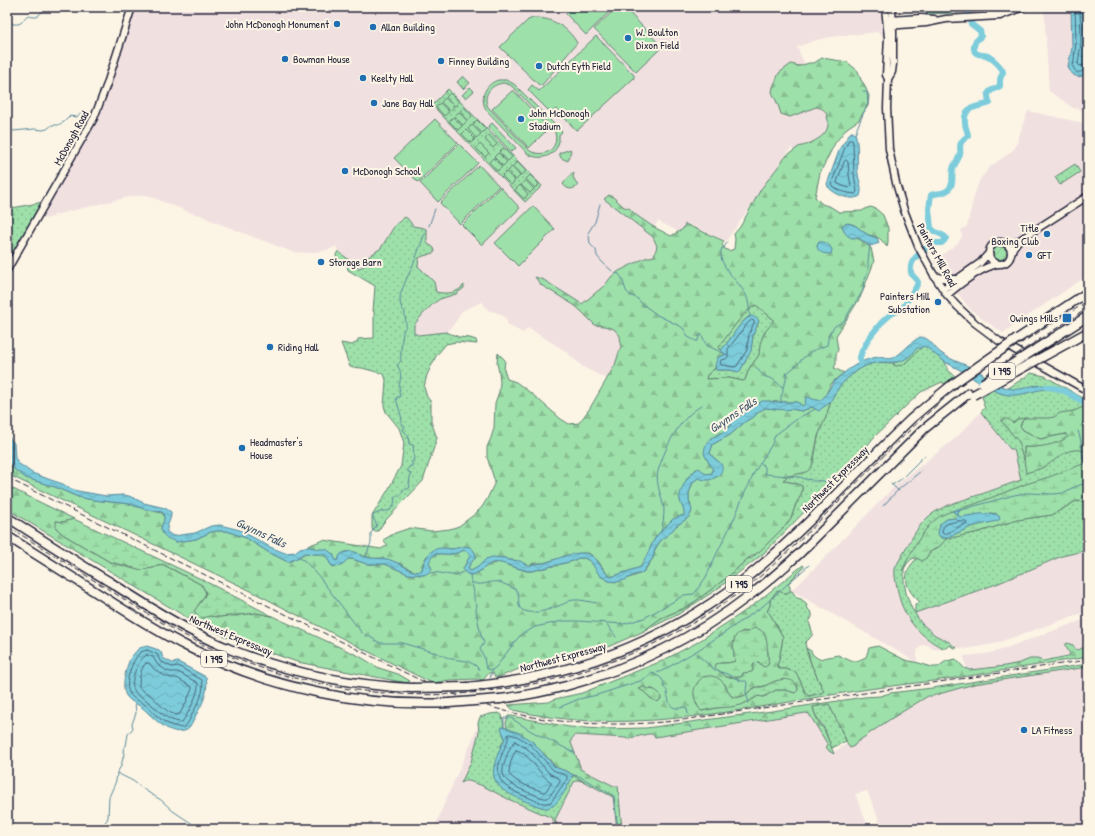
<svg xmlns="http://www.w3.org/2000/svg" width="1095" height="836" font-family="'Patrick Hand',sans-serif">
<defs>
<pattern id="grass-dots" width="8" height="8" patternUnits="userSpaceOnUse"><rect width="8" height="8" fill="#9ee0aa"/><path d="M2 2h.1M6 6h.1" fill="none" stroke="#88c093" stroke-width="1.8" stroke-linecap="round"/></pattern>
<pattern id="forest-firs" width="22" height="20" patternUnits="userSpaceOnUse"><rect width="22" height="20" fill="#9ee0aa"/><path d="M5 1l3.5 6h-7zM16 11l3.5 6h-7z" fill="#88c093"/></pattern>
<pattern id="wetland-marsh" width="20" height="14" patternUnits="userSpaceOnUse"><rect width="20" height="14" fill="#9ee0aa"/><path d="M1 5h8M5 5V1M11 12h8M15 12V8" fill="none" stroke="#88c093"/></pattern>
<pattern id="garden-furrows" width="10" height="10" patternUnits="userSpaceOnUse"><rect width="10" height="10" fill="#9ee0aa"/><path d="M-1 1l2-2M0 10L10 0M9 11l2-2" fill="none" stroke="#88c093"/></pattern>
<pattern id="water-waves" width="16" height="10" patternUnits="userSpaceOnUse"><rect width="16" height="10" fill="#7dccdb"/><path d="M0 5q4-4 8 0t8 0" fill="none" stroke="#6cafbd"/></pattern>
</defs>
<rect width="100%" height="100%" fill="#fcf5e5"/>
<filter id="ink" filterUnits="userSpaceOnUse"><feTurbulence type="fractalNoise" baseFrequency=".025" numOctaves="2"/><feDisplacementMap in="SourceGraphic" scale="8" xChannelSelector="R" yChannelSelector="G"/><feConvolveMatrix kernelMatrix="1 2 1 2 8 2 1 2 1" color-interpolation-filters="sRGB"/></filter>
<g filter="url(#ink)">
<path fill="#f1e0e0" d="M134,7h746l3,30 -5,-5 -47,5 -18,4 -16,6 14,31 40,21 -43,64 -17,-15 -65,93 -38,-17 -5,10 -25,-13 -4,7 -18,-13 -7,-7 -5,-1 -11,-10 40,40 4,9 -3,10 -9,2 -26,13 -8,6 -6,8 -23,19 -38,-24 -8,-2 45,33 14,14 9,1 10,3 6,7 1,10 -6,19 -8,14 -24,-12 -19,-17 -36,-22 -5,5 -15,-8 -2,-6 -5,-5 -13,-4 -6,-8 -18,8 -4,3 -3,7 -6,8 -5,4 -28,3 -4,-2v-8l9,-11 11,-11 6,-4 16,-5 5,-6 -5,3 -12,2 -8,-1 -2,-10 -16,-16 1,-8 5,-3h6l4,-7 -7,-5v-13l-3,-2 -11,-2 -5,-7 -13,6 -14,23 -6,4 -9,13 -7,3 -21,-17 -2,-5 -5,3 -9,2 -14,2 -16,-1 -82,-32 -9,-5 -7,-1 -48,-19 -13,1 -79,19 -1,2 -8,2 -3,-1 -2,-2 57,-100z
M1044,7h44v104l-15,-3 -24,-17z
M1028,111l60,13v151l-85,58 -22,-15 -11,-9 -23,-29 -13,-19 24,-18 4,-7 -1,-6 6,-4 7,-30 6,-17 10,-12 22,-16 4,-5 8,-25z
M981,412l29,37h4l7,31 -53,19 -10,2 -63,68 1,13 1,11 7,19 15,20 6,6 18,10 -10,1 -5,-4h-5l-3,1 -3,5v11h-1l-125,-72 8,-6 97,-99 61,-48z
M1088,550v61l-54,19 -40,14 -29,5 -6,-1 -8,-5 -16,-8 -8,-6 -6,-6 -6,-10 84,-30 63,-27z
M1088,618v34l-121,21 -3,-17 21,-2 13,-3z
M1088,665v164h-205l-16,-38 -12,3 14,35h-435l10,-25 37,-84 94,43 -15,-35 59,4 196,-23 18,43 105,-63z"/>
<path fill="url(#grass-dots)" stroke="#608172" d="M925,7h74l-12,3v-3l-3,1v3l-28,2 -1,-3h-3v3l-24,1 -3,-3z
M463,76l7,7 -7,6 -6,-7z
M448,89l94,97 -17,16 -93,-97z
M1075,164l5,8 -20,13 -5,-8z
M43,202l-36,64v-57z
M405,217l3,2 5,7 11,2 3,2v13l7,5 1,4c-5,3 -11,3 -16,6l-1,8 16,16 2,10c10,2 21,2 28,-7v3l-8,6 -16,5 -6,4 -11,11 -9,11v8l4,2 28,-3 13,5 11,1 6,2 1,4 -21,-2 -10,2 -10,12 -9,19 -3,12 3,10 4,5v19l6,17 -14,43 -39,41 -6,9h-5l-1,-3v-12l16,-26 13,-24 3,-23 -5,-15 -13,-16 -2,-6 2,-26 -2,-6 -22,-6 -12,-1 -9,-24 11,2 5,-3 1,-3 16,-1v-26l-1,-1 2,-25 -27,-16 -1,-5 -10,-5 -1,-5 2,-4 21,17 7,-3 3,-4 -1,-4 13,-9 14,-23z
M756,305l17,14v3l-14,33 -10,14 -4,11 -2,1 -14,-3 -23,1 1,-4 8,-7 2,2h13l9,2 1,-1 9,-17 2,-5 2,-14 6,-14 -11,-4c-11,8 -17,24 -27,33l-2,-3 17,-24 10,-11z
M924,345l21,17 3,8 7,6 -11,8 -2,-2 -21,10 -15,14 -16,16 -15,14 -9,11 -44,47 -59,60 -47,36 -39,25 -35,17 19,-14 28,-12 40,-30 18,-17 5,-1 39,-40 5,-14 5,-9 1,-5v-4c-6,-4 -12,-3 -19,-6 9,-9 24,-4 29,-15 3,-7 4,-19 6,-27 1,-7 5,-14 7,-20 3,-6 4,-12 6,-18 6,-15 27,-34 43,-37 6,-1 13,0 19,0l1,2h9z
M1031,373l14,3 43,25v64l-168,74 -16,30v12l2,12 5,14 10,16 14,12 16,8v1l6,4h-3l-5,-3 -3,3h-3c-25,-12 -42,-33 -46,-61 -1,-5 -3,-12 -2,-18 2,-6 10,-18 13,-24 7,-13 15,-26 27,-33 11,-7 22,-10 34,-14 17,-5 34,-12 52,-18l-7,-31h-4l-29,-37 4,-5 -2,-2 1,-3 -2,-5 11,-7 8,3z
M1076,501l12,1v48l-26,6 -63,27 -84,30v-8l5,-3c-11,-9 -19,-23 -9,-37 2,-2 4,-5 6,-7l2,1 7,-1 4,-6 10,-6 5,-7 34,-7 38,-12 35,-5z
M779,591l8,2 3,-2h2l5,7 4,1 5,4 2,6 4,4v4l-3,5 4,12 -4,5 -4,4c3,17 11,32 19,48l-3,2 -12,3 -4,-4 -6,-14 -14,-9h-6l-2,-4 2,-5 4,-23 -13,-23 -3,-3 3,-6v-5l6,-8z
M829,703l17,38 -14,7c-4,-5 -4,-12 -7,-18 -4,-8 -11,-14 -12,-23z
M499,713l3,2 2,12 -2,1 3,11 -5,8 19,51 23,9 12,-2 7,-9 12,-20 -2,-2 14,8 -7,-2 -4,2 -19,38 2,4 -3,-2 -2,-4 -44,-19 -25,-13 -14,-5h-4l-4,2 10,-21 8,-30 -1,-9 2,-6 10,-3z"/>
<path fill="url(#forest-firs)" stroke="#608172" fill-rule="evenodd" d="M822,58l25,4 11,9 3,9 3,4 5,12 -1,10 -7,10 -2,4 -12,8 -12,15 -15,30 -5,24 7,7 9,3 8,5 23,-1 5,-3 4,-1 5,2 7,6 5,13v14l-1,5c-3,-3 -4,-6 -7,-8 -4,-3 -11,-3 -15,-6 -7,-5 -14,-14 -23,-7l2,5 10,7 5,1 12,9 3,14 -14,36 -24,38 2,14 -2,4v10l-2,4 10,5c-5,3 -9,7 -13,11 -6,10 -5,20 -21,15l-7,7 -6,-4h-23l-5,-1 -30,15 -5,4 -6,8 -5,4 -7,3 -9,24 6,11 -1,3 -6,1 -10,-5 -9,9 -5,12 -2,10 5,13 -1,2 -11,4 -14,14 -4,5 -14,29 -27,9 -4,1 -2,-2 -11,-15 -7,-6 -5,-1 -14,2 -28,8h-7l-8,3 -14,-6h-5l-4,-2 -19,1 -8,8 -7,4 -2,-1 -1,-3 8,-11 -2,-5 -30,-3 -9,2 -4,2 -5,5 -3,7 -1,6 -5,2c-8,-2 -14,-8 -22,-10 -4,-1 -9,-3 -12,-4 -5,0 -9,1 -13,0 -11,-2 -26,-14 -32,2l-2,1c-6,-11 -7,-10 -18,-12 -5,-1 -8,-2 -13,-2l18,-7 58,9 7,-4 -5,-5 12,-7 15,-5 21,3 19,-2 9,-3 16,-12 7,-7 5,-8 8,-17 -8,-25v-10l4,-9 3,-10 1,-25 4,-11 1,-10 -1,-10 -2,-9 1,-10 7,7 -1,10 3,9 9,3 16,12 29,25 8,5 10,-1 11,-15 25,-43 6,-19 -1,-10 -6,-7 -10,-3 -9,-1 -14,-14 -7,-6 -33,-20 -6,-8 9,3 38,24 23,-19 6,-8 8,-6 26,-13 9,-2 3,-10 -4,-9 -49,-38 5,-4 4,2 11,10 5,1 7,7 16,11 19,10 12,-7 2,-5 39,17 -2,4 3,4 4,2 5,-2 1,-10 -1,-5 6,-7 21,-38 26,-34c4,-2 6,-4 10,-7 2,-2 6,-2 9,-3 13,-6 26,-12 21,-29 -1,-6 -5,-8 -11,-9l-26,10 -9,-3 -3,-9 -6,-13 1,-5 6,-14 12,-9 8,2 10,-3h5zM756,305l17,14v3l-9,11 -4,11 -1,11 -10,14 -4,11 -2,1 -14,-3 -23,1 1,-4 8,-7 3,-11 8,-2 -5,-5 -2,-3 2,-3c9,-11 22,-33 35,-39z
M917,347l4,1 -18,17 -7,1 -3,-3c10,-2 18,-7 24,-16z
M831,400l-5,17 -8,19 -6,30c-5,11 -20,5 -29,14 6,3 13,2 19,6v4l-1,5 -5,9 -5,14 -5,7 -27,27 -12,7 -18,17 -40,30 -28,12 -19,14 -39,17 -14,1 -13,6 -15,-1 -42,14 -20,8h-4l-2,-4h-4l-6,7 -4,-1 -30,1 -15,3 -4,-1 -67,-33 -112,-58 -244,-117v-22l4,13 4,5 11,8 29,9 23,10 15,3 37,4 14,5 18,4c5,5 0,10 -1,16l15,13 20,-3 15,-7 6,-1h10l19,7 22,14 20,10 9,-4 7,-5 10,1h8l4,1 5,10 3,2 9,-3 2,-3 3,-2h4l15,5h18l23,10 16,1 7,-8 -3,-4c5,-13 13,-8 23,-9 4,0 9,-2 13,-4l5,3 1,3 -7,13 8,6 8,-3 9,-7 11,-3 27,9h6l41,-10 5,-3h6l4,2 3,2 10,14 8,5 8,1 12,-4 13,-5 3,-3 8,-12 2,-9 6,-9 8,-6 7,-8 12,-8 3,-13 -2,-4v-8l4,-11 5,-4 12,2 8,-19 -4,-3 -4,-5 3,-9 17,-9 16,-14 9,-5 3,-4 7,-4 13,1h13l11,2 10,-4 8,2 9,-6z
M1083,407l5,2v43c-22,-8 -29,8 -46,16 -5,2 -11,3 -16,5l-2,-13v-13c16,2 28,-7 42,-13l-26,5 -17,-9 -3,-4 2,-5 3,-3h24l5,-1 6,-4 14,-2z
M7,486l67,33 -11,3 -7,-1 8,14 46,27 24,7 19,-1 9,-4 40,21 4,8 -3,6 -5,6 5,13 6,-2 10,1 38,-4 15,3 87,40 20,12 19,6 12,7 -3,2 -110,-21 -71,-25 -35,-17 -184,-111z
M803,565l1,1 -2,3 -14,14 2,4v4c-4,3 -6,3 -11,0l-3,1 -6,8v5l-3,6 3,3 13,23 -4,23 -2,5 2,4h6l11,3 9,20 4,4 12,-3 3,-2 -12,-25 -6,-18 5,3 2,4 6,4 19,-4 13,6h6l9,-4 3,-9 9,-2 27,14 14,3 13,4h6l8,-6 10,-2 8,9 6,2 35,-4 15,-3 10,-4h7l6,2 25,-5 2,-2 -5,-9 2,-2 6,2 2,4 4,1 3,-2h5l1,1v8c-52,8 -103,17 -155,24 -34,4 -68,8 -102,14 -104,17 -213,41 -318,15l-5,-5 41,-3 6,-3 27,-6 80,-32 34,-18 43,-28 17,-12zM752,629l16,23v7l-6,7 -3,-4h-2l-4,3v5l-10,3 -2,4h-15l-5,-5 -1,-9h10l5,-2 -2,-14 2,-10 8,-6 5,1zM776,681l21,4 1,5 -3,3 -9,-3h-10l-13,7 -5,-1 -8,5 -48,10 -6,-7v-5l29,-15 6,13c18,3 14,-7 26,-10 2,-1 4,0 7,-1 4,-1 8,-4 12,-5zM648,689h5l6,12c-6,1 -11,-5 -15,-10z
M1088,664v3l-114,17 -42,12h-4l-39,24 -32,22 -3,4 -4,2 -3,-4 -1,-4 -17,-36 -16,3c1,7 6,17 11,22l10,25 -5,-3 -3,-4 2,-2 -19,-31 -3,-1 -151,24 -3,-3h-4l-21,5 -1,-1 -50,-3c-3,2 -5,3 -5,8l9,23v3l34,17h4l4,43h-5l-4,-32 -28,-15 -17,-10 -13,-5 -5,-7 -31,-27 -12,-4 -1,-6 2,-7h4l57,11 33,2 44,-1 126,-17 92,-14 16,-1 10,-3 42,-5z"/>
<path fill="url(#wetland-marsh)" stroke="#608172" d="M1025,418l-3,3 -2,5 3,4 17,9 26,-5 2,3c-11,8 -31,11 -44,10v13l-4,-11v-6l-19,-22 3,-2h4l5,4 5,-4z
M1088,462v40l-12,-1 -24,14 -35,5 -38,12 -33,7 -6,7 -10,6 -4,6 -4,3c-1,-1 -6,-3 -7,-3 -5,0 -10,9 -13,13 7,-15 20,-41 33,-51 4,-4 11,-7 17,-9l4,2 1,4 -1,1 -9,1 -8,17 3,2h4l25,-11 26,-13 -6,-1 -31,5 -2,-3v-3l3,-4 14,-4 51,-20 23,-7z
M74,519l125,59 73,38 -15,-3 -38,4 -10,-1 -6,2 -5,-2 -4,-5 9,-12 3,-6 -4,-8 -40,-21 -9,4 -11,2 -32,-8 -46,-27 -8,-7v-7l7,1z
M756,628c15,4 10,24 13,36l-4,3 -3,-1 -3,-4h-2l-4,3v5l-1,2 -9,1 -2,4h-15l-5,-5 -6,-4 1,-4c6,-2 13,0 19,-3 -2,-12 -6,-31 13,-29l4,-3z
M712,676c14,4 12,10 19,20 4,1 8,2 12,0 4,-1 6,-5 10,-7 3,-2 5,-2 9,-2 4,-1 8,-4 11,-5 10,-4 23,-5 25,8l-3,3 -9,-3h-10l-13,7 -5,-1 -8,5 -9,4 -10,2 -15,1 -15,3c-6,-9 -11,-19 -3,-29 1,-1 3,-4 5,-5 2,-1 7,-1 9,-1z
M644,687l4,2 7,1 5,4 1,5 -4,3c-7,-3 -11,-10 -18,-13z"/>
<path fill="url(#garden-furrows)" stroke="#608172" d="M993 253a7 7 0 1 1 14 0a7 7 0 1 1-14 0Z"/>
<path fill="#9ee0aa" stroke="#608172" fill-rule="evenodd" d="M573,7h41l-28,28 -20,-21z
M617,7h7l38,40 -26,25 -42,-43z
M533,18c18,-1 35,9 44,25l-35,42h-3l-39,-38 28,-27z
M596,36l38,39v3l-55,51 -3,1 -20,-21 -5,4 -23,-23 4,-5 7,6z
M498,80h8l8,4 48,48 -3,3c2,18 -16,28 -31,19l-41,-43c-8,-12 -3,-26 11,-31zM504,83l6,2 4,3 40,42c7,17 -8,29 -24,21l-42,-44c-6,-12 3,-23 16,-24z
M470,87l4,4 -8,7 -4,-3z
M513,90l36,38 -20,20 -37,-39z
M450,93l9,9 -4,4 -9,-9z
M445,98l9,9 -4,4 -9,-9z
M440,103l9,9 -5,4 -8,-9z
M464,107l8,9 -4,4 -8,-9z
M459,112l8,9 -4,4 -9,-9z
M453,117l9,9 -4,4 -9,-9z
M435,119l23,24 -40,39 -24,-24z
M477,120l9,9 -4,4 -9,-9z
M492,123l24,25 -5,4 -23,-25z
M472,125l9,9 -5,4 -8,-9z
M466,130l9,9 -4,4 -9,-9z
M489,135l8,9 -4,4 -8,-9z
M459,144l19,19 -40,39 -18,-19z
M480,144l9,9 -4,4 -9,-9z
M503,148l9,9 -4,4 -9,-9z
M570,149l1,1 -3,11 -7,-3 -2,-5 9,-3z
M498,153l9,9 -4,4 -9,-9z
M493,158l9,9 -5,4 -8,-9z
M517,162l9,9 -5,4 -8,-9z
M479,165l20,21 -39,38 -20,-21z
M512,167l8,9 -4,4 -8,-9z
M506,172l9,9 -4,4 -9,-9z
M572,173h2l-1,4 5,9c-6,4 -11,4 -15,-2z
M530,175l9,9 -4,4 -9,-9z
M525,180l9,9 -4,4 -9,-8z
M520,185l8,9 -4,5 -9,-9z
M500,187l20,21 -38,37 -20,-20z
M533,206l22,23 -37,37 -23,-23z"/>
<path fill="url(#water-waves)" stroke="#59889b" d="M1071,7h17v64c-7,10 -17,6 -20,-5l4,-18z
M851,132h2c2,2 3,2 3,5 3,12 0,25 2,37 1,7 5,15 2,22 -9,6 -26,-2 -32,-9l-1,-3 13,-36z
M848,223l8,3 12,9 9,3 2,5c-14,6 -10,0 -21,-5 -3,-1 -3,0 -6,0 -6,-2 -9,-7 -10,-13z
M819,242c5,-1 11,2 13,8l-1,4c-7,0 -13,-1 -14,-8z
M751,316c4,1 6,2 8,5l-6,14 -2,16 -11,20 -1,1 -9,-2h-14l-1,-5 3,-8 7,-2 -4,-5c10,-9 17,-28 30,-34z
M920,337c10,0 14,11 21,16 11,8 25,11 37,18 11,6 21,17 35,18 6,1 12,-1 18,-3 7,-1 13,-1 19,-1l3,2c-5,3 -12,2 -18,4 -9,2 -17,5 -27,4 -15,-2 -34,-16 -46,-24 -7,-4 -15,-7 -21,-12 -6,-4 -11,-10 -17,-13l-3,2h-4c-17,23 -28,9 -49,17 -11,4 -25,16 -31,25 -3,4 -5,10 -8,13 -3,3 -7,4 -10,8l-7,-4 -10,4 -11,-2 -5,1 -21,-2 -7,4 -3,4 -9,5 -16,14 -17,9 -3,9c1,1 3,5 4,5 2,2 6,4 7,6 5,9 -7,16 -14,16 -3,0 -6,-1 -9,-2l-5,4 -4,11v8l3,9 -1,4 -3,4 -12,8 -7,8 -8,6 -6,9 -2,9 -11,15 -8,2 -9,5 -8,2 -8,-1 -9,-5 -9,-14 -3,-2 -4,-2h-6l-5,3 -41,10c-12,0 -30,-11 -40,-8 -8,3 -22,21 -29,6l7,-13 -1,-3 -5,-3c-4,2 -9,4 -13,4 -10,1 -18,-4 -22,9l3,6 -2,3 -6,3 -16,-1 -23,-10h-18l-15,-5h-4l-7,7 -4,1 -6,-2 -5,-9 -4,-2h-8l-10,-1 -7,5 -9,4 -20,-10 -22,-14 -19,-7h-10l-6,1 -15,7 -20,3 -9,-4 -4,-4 -2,-5c1,-6 6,-11 1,-17l-18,-3 -14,-5 -37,-4 -15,-3 -23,-10 -29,-9 -11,-8 -7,-10 -1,-8v-17l7,8 1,15 3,5 14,10 19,7 12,4 6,4 9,3 28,5 17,-1 6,1 15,7 21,5 6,4c1,7 -5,13 -4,20l6,4 22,-3 16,-7 9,-1 20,5 18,10 12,7 15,6 10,-1 5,-4 5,-1h5l9,2h7l7,5 3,7 2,-1 2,-5 3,-2 8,-2 4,1 3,1 3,3 9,2 18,1 12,5 10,6 7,2 5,-2c2,-11 8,-22 20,-22 4,0 7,1 10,1 11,-2 20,-7 24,7l-8,11 1,3 2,1 7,-4 8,-8 6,-2 13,1 4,2 11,1 9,5c5,-3 10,-2 15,-3 12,-3 37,-16 48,-7 8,5 10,16 19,21l30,-10 14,-29 4,-5 14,-14 11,-4c1,-5 -3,-9 -4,-15 -2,-10 10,-28 19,-32l7,6 6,-1 1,-3 -9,-16 1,-7 6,-9 12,-6 5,-4 6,-8 28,-19h7l5,1h23l6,4 2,-2 1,-7c5,0 8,4 15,3 8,-7 9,-16 19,-24 11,-9 23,-17 38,-19 5,0 10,3 15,1 10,-5 17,-16 27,-21z
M961,508c-2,3 -5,6 -1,9 9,-1 32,-7 39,-1l1,3 -3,2 -26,6 -25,11h-5l-3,-4 2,-10 7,-5 9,-1 1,-1 -1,-4 -4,-2z
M147,646l12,4 2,2 2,6 9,5 6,-1 28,15c3,14 -3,26 -10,38 -3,5 -5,15 -12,16 -17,5 -33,-17 -44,-25 -4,-2 -10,-5 -13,-9 -7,-8 -1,-29 3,-38 2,-4 6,-7 8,-10 3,-2 6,-2 9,-3z
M504,727l15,6 14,9 22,25 13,5 5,3c-3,8 -13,26 -20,31 -1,0 -5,2 -6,2 -6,1 -40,-14 -45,-19 -3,-3 -7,-8 -8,-12 -3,-10 6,-29 11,-38l-4,-11z"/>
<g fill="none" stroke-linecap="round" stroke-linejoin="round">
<path stroke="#46667b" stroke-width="1" d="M1075,7l1,36 -3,24c5,10 8,3 15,2
M1080,7l1,36 -3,21 2,2 8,-2
M1086,7l1,36 -1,13 2,2
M849,140h3l1,2 1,32 3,18 -2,2c-8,-1 -18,-3 -24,-9l13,-35z
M846,160l2,2 1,13 2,11 -2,2 -11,-4 -1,-2 7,-20z
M752,320l2,1v2l-5,11 -2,16 -10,16 -2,1 -14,-2 -1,-2 1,-3 5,-1 2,-2v-8l20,-26z
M958,521h8l1,2 -22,11 -3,-1c0,-10 8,-10 16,-12z
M147,650l10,4 3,7 12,6 6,-1 24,14c3,11 -3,22 -9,32 -2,4 -5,13 -9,15 -2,1 -5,1 -6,0 -16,-3 -24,-15 -35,-24 -4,-2 -10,-4 -13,-9 -7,-9 2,-35 11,-42 2,-1 4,-1 6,-2z
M147,655l6,2 4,7 10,7 4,1h7l20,11c1,11 -10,31 -16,39 -16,0 -25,-14 -36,-22 -4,-3 -10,-5 -12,-10 -5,-8 4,-32 13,-35z
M146,663h3l5,6 11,7 6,2h6l15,9v2l-6,14 -7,12c-12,0 -20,-13 -29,-20 -3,-2 -7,-4 -11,-7 0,-8 1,-19 7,-25z
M510,734l7,2 14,9 22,25 14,6v3l-16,23c-8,4 -18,-3 -26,-6 -26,-10 -33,-19 -21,-47 2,-5 5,-8 4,-14z
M515,741l13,8 21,24 11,6v3l-12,16c-6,1 -12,-3 -18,-5 -8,-3 -26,-10 -27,-20 -1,-5 2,-11 3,-15 2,-6 5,-13 9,-17z
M516,750c13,2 23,25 35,32v2l-6,8h-2c-11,-5 -26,-8 -34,-18 0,-8 3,-17 7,-24z"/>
<path stroke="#59889b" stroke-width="1" d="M7,22h4l2,2c11,1 8,-4 15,-9 2,1 4,2 6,2 5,1 7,-7 13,-8 7,-2 13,2 19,-2
M7,129l6,2 22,-2 8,1 4,-1 5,-4h6l6,-3 6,-6 7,1c3,-4 5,-5 10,-4
M855,134l2,-4v-2l11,-25 -1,-10 -4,-2
M600,204l-5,18 -7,11 1,2 1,9 6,6 1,6 5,6 10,9
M429,226l6,-17
M727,242l-3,6h-2c-7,16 18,34 24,47 3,6 3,14 4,22h-1
M616,274l2,-1 4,5 4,13 4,4 8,4 4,5 10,7 5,4 23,11 4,3 4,8 8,4h2l1,-5 2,-2c3,4 3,9 7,12l19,9
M756,367c3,4 6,8 10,10 3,1 6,1 9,4 3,2 5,5 8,6
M781,403v-7l2,-4v-5l3,-6v-7l12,-10 5,-6 9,-7 15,-6 2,-11 6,-8 9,-5 7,-12 12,-18 1,-9 4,-12v-9l2,-16
M1078,431c4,10 3,16 5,26 1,5 3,11 5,16
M761,463l4,4v7l35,3 7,3 3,-1c4,5 9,-1 16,3
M891,484l8,7
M892,485l8,-5 25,-25
M883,506l15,-16 23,-19
M957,511l57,-16 13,-2 27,1 9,-1 9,-5 11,-4 5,1
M661,532c2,-7 3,-16 3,-23 -2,-12 -9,-26 -6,-38 6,-19 15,-40 29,-54 4,-5 10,-8 15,-12
M298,557l7,4 12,13 45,59
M364,558l4,-7 3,-8v-10l6,-8 -4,-7v-3l10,-4h5l2,-1 4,-5 1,-9h5l4,-7h4l2,-2 -1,-4 2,-10 -3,-1v-4l5,-3 -2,-3 3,-2c-1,-5 0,-10 -1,-15l-4,-1 -1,-9 -5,-5 2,-4 -3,-2c0,-10 -4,-16 -6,-26l1,-1h3l-1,-5 1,-3 -1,-1c1,-9 4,-15 -2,-23l4,-4c-1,-4 1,-28 3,-32 0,-1 2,-2 2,-2 1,-5 -2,-9 -1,-15 -4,-2 -5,-9 -5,-14 0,-8 12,-29 15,-38 4,-10 7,-20 11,-30
M430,573c8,-2 15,2 23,2 4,0 8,-2 12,-4
M470,575c0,4 2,9 3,13 2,7 -1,11 4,17 -2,7 0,10 1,16 2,9 2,13 6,22l-4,6 4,8 1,7 2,5 5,1 4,-3 21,-28 5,-5 13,-7 28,-6h15l46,3 20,-6 32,-18 8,-5 10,-1 3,-4 9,-13 12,-26 16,-32 10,-25 6,-11 4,-10 18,-29 3,-9 25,-18 15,-8
M472,582c8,6 18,-2 27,0 5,2 13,5 17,8 6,6 -2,18 9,21 12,4 25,-2 36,-6 3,-1 6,-3 8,-4 9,-3 19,1 28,2
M606,623l10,14
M365,634l15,9h22l35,10 14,6 16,2 8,4 4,4
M694,652l21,18 12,4 14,7h5l1,2 -1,9 3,11
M651,672c3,3 10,4 12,9 2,4 0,3 1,6 2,4 3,2 3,6 2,6 1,14 9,15 3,1 6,-1 9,-1l2,2 1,5
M490,678l2,-7
M560,707l19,-8 18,-4 43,-14 9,-5 2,-3 9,-1 38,-22 29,-19 36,-25 46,-41
M689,725l2,3
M504,727v-9h7l20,13 44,22
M117,773l16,8 13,10 15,9 12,11 27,18
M574,775l5,1 35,20 4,33
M95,829l8,-5 4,-4 1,-3 1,-20 7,-16 1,-8 4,-7 3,-12 -1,-3 1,-4 2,-1 2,-12 5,-6 -1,-4 4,-11 -1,-10"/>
<path stroke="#7dccdb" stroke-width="6" d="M860,365v-8l2,-6 7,-13 12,-15 10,-9 9,-4 4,-4 12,-19 2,-5c-2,-4 -7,-6 -7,-10 -2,-13 9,-18 17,-25 1,-1 3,-3 5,-4 6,-1 9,3 13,-5 -4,-5 -11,-4 -15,-10l-2,-19 2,-14c5,-2 12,-1 17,-5 7,-7 3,-13 5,-21 1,-5 5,-9 7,-14 1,-4 -1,-9 1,-12 1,-3 4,-5 7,-7 0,-5 -3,-8 -3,-13 -2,-19 14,-15 25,-20 -1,-2 -2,-4 -2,-7 -1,-6 8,-7 12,-10v-7l3,-7c-1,-5 -10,-13 -15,-16 -4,-2 -10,0 -13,-4 -2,-3 -1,-7 0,-10l6,-6v-1l-1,-4 -9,-7 -4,-17
M1046,387c17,0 28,10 42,18"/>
<defs>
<path id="secondary" d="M885,7l3,31 -2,37 2,4
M892,7l1,24v33l-1,8 -4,7 -1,29 2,41 7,34 8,27 14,36 17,31 12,18 10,11 18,17 24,18 89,50
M990,14l19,-7
M889,20l32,-2 13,1
M887,26l39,-3 20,-4 54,-3 23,-9
M989 253a11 11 0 1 1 22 0a11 11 0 1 1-22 0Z
M1011,254l2,-6 5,-7 70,-45
M7,270l87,-152 13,-34 25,-77
M934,276l14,3h7
M943,289l37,-26 9,-10
M947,295c14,-12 33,-27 50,-31"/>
<path id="highway" d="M1017,339l71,-47
M1036,349l52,-33
M1046,355l42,-23
M7,517c34,22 68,44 103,65 39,25 78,50 122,68 57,23 118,35 180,38
M7,536c32,20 63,40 95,60 28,18 56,36 86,51 81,41 171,60 261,56
M468,687c114,-11 217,-53 303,-130 49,-43 93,-93 140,-138 14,-12 28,-24 42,-35
M500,699c22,-3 44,-7 66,-13 66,-18 130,-49 184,-91 17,-12 33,-27 49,-41l125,-125 45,-36"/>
</defs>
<use href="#secondary" stroke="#22223b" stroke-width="9"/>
<use href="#highway" stroke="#22223b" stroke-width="11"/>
<use href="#secondary" stroke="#fcf5e5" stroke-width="6"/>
<use href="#highway" stroke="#fcf5e5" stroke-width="8"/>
<path stroke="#22223b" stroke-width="1" stroke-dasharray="6 3" stroke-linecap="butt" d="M986,374l102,-66
M7,478l413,202c23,10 47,20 71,27 60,18 122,20 184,14l413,-61
M7,526c34,21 67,42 101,63 39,25 78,50 121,67 176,72 380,42 528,-77 24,-20 47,-42 69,-65 37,-37 73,-75 112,-110 45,-40 99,-70 150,-103"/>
<defs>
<path id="highway-bridge" d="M983,383l53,-34
M953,384l64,-45
M973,395l73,-40
M412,688l56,-1
M449,703l51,-4"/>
</defs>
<use href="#highway-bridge" stroke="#22223b" stroke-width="11" stroke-linecap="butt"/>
<use href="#highway-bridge" stroke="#fcf5e5" stroke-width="8"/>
</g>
</g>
<g fill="#1f6fb2" stroke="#fcf5e5" stroke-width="1.5">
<circle cx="337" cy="24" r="4"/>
<circle cx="373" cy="27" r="4"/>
<circle cx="628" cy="38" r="4"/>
<circle cx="285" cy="59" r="4"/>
<circle cx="441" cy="61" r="4"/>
<circle cx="539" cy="66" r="4"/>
<circle cx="363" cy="78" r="4"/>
<circle cx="374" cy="103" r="4"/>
<circle cx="521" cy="119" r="4"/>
<circle cx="345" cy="171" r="4"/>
<circle cx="1047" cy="234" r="4"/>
<circle cx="1029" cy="255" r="4"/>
<circle cx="321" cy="262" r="4"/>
<circle cx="938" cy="302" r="4"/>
<rect x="1062" y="313" width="10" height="10" rx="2"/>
<circle cx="270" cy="347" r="4"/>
<circle cx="242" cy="448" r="4"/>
<circle cx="1024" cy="730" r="4"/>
</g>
<g text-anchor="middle" stroke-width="4" stroke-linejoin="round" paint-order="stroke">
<g fill="#fcf5e5" stroke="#63616e" stroke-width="1">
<rect x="989" y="363" width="26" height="16" rx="3"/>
<rect x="726" y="576" width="26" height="16" rx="3"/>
<rect x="201" y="651" width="26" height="16" rx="3"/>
</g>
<g font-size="10" font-weight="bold" fill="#22223b">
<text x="1002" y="375">I 795</text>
<text x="739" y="588">I 795</text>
<text x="214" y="663">I 795</text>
</g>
<g font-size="11" fill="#22223b" stroke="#fcf5e5" text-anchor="start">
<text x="329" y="28" text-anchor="end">John McDonogh Monument</text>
<text x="381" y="31">Allan Building</text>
<text x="636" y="36">W. Boulton<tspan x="636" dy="13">Dixon Field</tspan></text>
<text x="293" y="63">Bowman House</text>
<text x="449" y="65">Finney Building</text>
<text x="547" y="70">Dutch Eyth Field</text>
<text x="371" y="82">Keelty Hall</text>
<text x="382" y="107">Jane Bay Hall</text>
<text x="529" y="117">John McDonogh<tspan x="529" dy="13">Stadium</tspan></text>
<text x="353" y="175">McDonogh School</text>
<text x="1039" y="232" text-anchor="end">Title<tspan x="1039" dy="13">Boxing Club</tspan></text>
<text x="1037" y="259">GFT</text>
<text x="329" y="266">Storage Barn</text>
<text x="930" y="300" text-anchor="end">Painters Mill<tspan x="930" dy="13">Substation</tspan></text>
<text x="1058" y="322" text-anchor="end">Owings Mills</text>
<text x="278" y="351">Riding Hall</text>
<text x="250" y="446">Headmaster's<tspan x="250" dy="13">House</tspan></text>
<text x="1032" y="734">LA Fitness</text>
</g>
<g font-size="11" fill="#22223b" stroke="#fcf5e5">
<text transform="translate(71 138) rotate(-61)" y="4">McDonogh Road</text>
<text transform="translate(937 255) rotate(61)" y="4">Painters Mill Road</text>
<text transform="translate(835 479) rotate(-45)" y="4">Northwest Expressway</text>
<text transform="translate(231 635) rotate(23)" y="4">Northwest Expressway</text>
<text transform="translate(563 657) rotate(-15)" y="4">Northwest Expressway</text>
</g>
<g font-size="12" font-style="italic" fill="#3d556b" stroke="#fcf5e5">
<text transform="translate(733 415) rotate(-34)" y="4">Gwynns Falls</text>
<text transform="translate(261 533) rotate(25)" y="4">Gwynns Falls</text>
</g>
</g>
<rect width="1095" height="836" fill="none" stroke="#fcf5e5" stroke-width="24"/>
<rect x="12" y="12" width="1071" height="812" fill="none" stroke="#22223b" stroke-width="1.5" filter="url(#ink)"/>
</svg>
